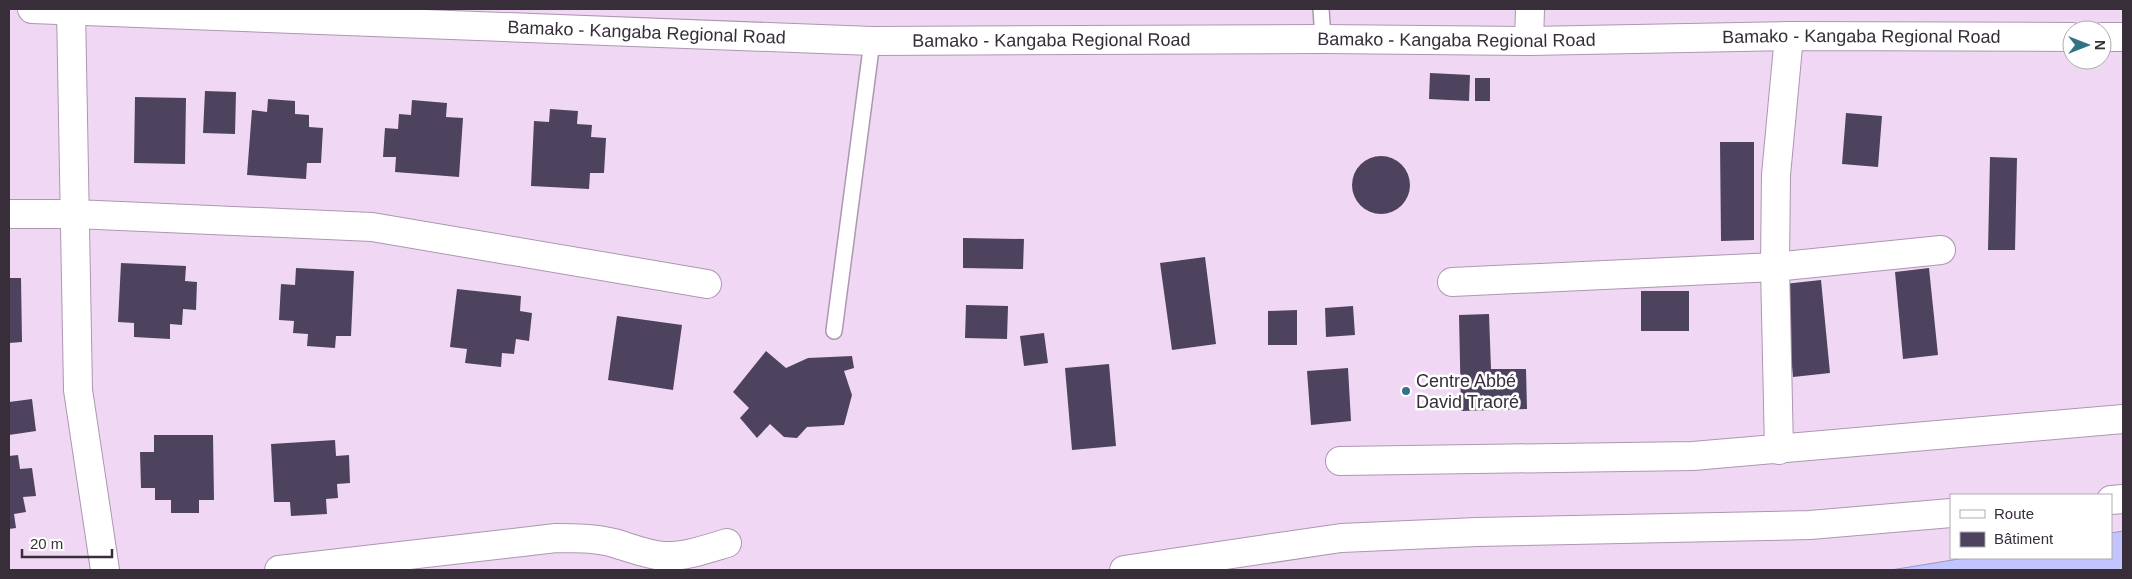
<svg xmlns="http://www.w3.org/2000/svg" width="2132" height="579" font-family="Helvetica,sans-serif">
<rect width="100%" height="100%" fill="#f0d8f5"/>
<path fill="#c1c4fd" stroke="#9897c2" d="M2123,531v39h-232l74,-12h146v-25z"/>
<path fill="#4d435e" d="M1430,73l40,2 -1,26 -40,-2z
M1475,78h15v23h-15z
M205,91l31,1 -1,42 -32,-1z
M135,97l51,1 -1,66 -51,-1z
M268,99l27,2v13l14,1v12l14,1 -2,35h-14l-1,16 -59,-4 5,-65 15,2z
M412,100l35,3 -1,14 17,1 -4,59 -64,-5 1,-15h-13l2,-29 13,1 1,-15 12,1z
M550,109l28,2 -1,13 15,1 -1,12 15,1 -2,35h-14l-1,16 -58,-3 3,-65 15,1z
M1846,113l36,3 -4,51 -36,-3z
M1720,142h34v98l-33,1z
M1352 185a29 29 0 1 1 58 0a29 29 0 1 1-58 0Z
M1990,157l27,1 -2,92h-27z
M963,238l61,1 -1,30 -60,-1z
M1205,257l11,87 -44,6 -12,-87z
M121,263l65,3 -1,15 12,1 -1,28 -13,-1 -1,16 -12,-1v15l-36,-2v-14l-16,-1z
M296,268l58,3 -3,65h-15l-1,12 -28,-2 1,-12 -15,-1 1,-12 -15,-1 2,-36 14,1z
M1929,268l9,87 -35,4 -8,-87z
M9,278h12l1,64 -13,1z
M1821,280l9,93 -37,4 -9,-93z
M457,289l64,7 -1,15 12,2 -3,28 -13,-2 -2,15 -12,-1 -1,14 -36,-4 2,-14 -17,-2z
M1641,291h48v40h-48z
M966,305l42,1 -1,33 -42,-1z
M1353,306l2,29 -29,2 -1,-29z
M1297,310v35h-29v-34z
M1489,314l2,55h35l1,40 -66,2 -2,-96z
M617,316l65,9 -9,65 -65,-10z
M1044,333l4,30 -24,3 -4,-30z
M766,351l20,17 22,-10 44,-2 2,12 -10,3 8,24 -8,30 -37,2 -10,11 -13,-1 -14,-13 -13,14 -17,-20 9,-10 -16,-16z
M1109,364l7,82 -44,4 -7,-82z
M1348,368l3,53 -40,4 -4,-54z
M32,399l4,32 -27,4v-33z
M154,435h59l1,65h-15v13h-28v-13h-16v-12h-14l-1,-36h14z
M335,440l1,16 13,-1 1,28 -13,1 1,14 -12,1 1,15 -36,2 -1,-14h-16l-3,-58z
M18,455l2,14 12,-1 4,28 -13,1 3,15 -12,2 2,14 -7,1v-73z"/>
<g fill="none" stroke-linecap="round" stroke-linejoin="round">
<defs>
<path id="service" d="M1321,9l2,30
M834,331l38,-290"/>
<path id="minor" d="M71,9l7,381 27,180
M1529,41l1,-32
M9,214h66l297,13 335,57
M1452,282l323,-15 1,-92 13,-139
M1779,450l-4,-183 166,-17
M1340,461l353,-5 430,-37
M2111,500l12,-1
M279,570l277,-32c19,0 39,0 58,5 17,5 31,11 49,13 22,1 44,-7 64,-13
M1124,570l217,-32 136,-6 333,-7 141,-12"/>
<g id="tertiary">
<path id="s1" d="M32,9l840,32 451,-2 206,2 260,-5 283,1"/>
<path d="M2102,37h21"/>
</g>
</defs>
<use href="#service" stroke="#ad96b1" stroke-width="18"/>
<use href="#minor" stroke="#ad96b1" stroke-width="30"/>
<use href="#tertiary" stroke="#ad96b1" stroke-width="30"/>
<use href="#service" stroke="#fff" stroke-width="15"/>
<use href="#minor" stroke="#fff" stroke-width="28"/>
<use href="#tertiary" stroke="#fff" stroke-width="28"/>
</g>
<circle fill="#337187" stroke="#fff" stroke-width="2" cx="1406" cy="391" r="5"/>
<g text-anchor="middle" stroke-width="5" stroke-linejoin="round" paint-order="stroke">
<g font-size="18" fill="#372e39" stroke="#fff">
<text dy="6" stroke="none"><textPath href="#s1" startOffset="615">Bamako - Kangaba Regional Road</textPath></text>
<text dy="6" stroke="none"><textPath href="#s1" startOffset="1830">Bamako - Kangaba Regional Road</textPath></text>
<text dy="6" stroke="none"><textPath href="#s1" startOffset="1425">Bamako - Kangaba Regional Road</textPath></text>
<text dy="6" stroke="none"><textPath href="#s1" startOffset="1020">Bamako - Kangaba Regional Road</textPath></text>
</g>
<g font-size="18" fill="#372e39" stroke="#fff" text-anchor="start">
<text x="1416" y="387">Centre Abbé<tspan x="1416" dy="21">David Traoré</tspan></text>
</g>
</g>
<rect width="2132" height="579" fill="none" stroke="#372e39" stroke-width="20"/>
<rect x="1950" y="494" width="162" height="65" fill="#ffffff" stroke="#afabb0"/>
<rect x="1960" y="510" width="25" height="8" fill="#ffffff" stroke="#afabb0"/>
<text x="1994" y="519" font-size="15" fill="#372e39">Route</text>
<rect x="1960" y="532" width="25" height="15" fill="#4d435e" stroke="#afabb0"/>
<text x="1994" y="544" font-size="15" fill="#372e39">Bâtiment</text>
<g transform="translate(2087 45) rotate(90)"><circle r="24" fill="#ffffff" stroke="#afabb0"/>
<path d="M0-4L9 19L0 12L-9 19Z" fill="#337187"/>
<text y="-8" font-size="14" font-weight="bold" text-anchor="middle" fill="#372e39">N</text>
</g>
<path d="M22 549v8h90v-8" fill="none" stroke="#372e39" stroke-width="2.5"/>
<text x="30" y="549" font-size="15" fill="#372e39" stroke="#ffffff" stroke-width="4" paint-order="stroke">20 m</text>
</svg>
